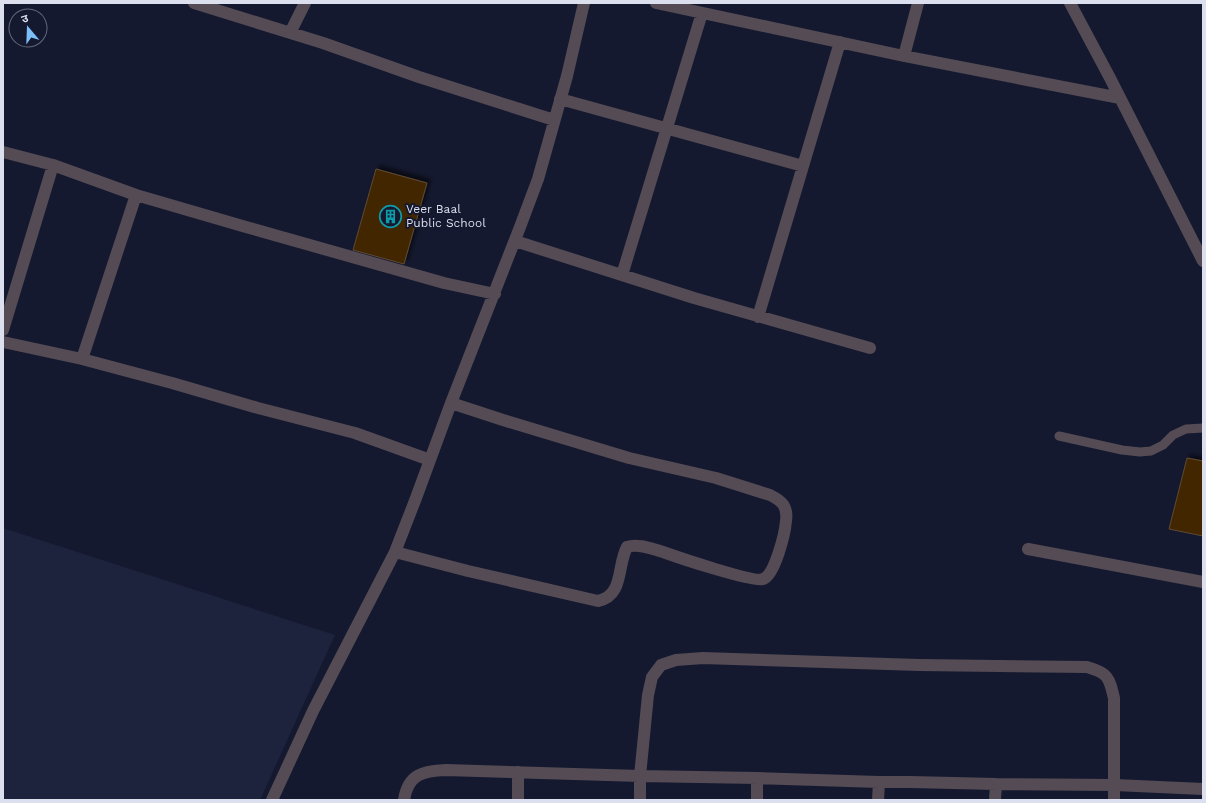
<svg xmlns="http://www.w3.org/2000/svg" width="1206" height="803" font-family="'Work Sans','Noto Sans Devanagari',sans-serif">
<defs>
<filter id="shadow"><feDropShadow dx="3.5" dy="-3.5" stdDeviation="2" flood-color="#0009"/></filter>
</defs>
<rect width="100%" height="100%" fill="#15192f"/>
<path fill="#1d223d" d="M3,528l332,107 -75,165h-257z"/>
<path fill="#432701" stroke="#5e4a35" filter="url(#shadow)" d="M376,169l51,14 -23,81 -51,-14z
M1187,458l16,3v75l-34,-7z"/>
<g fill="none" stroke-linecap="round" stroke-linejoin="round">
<path stroke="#544b55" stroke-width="9" d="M1059,436l63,14 18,2 11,-1 12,-6 10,-10 13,-6 17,-1"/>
<path stroke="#544b55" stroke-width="12" d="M194,3l129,40 96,34 135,43
M656,3l248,53 216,42
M1070,3l40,75 93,183
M290,33l15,-30
M904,56l14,-53
M560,99l243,67
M3,152l50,13 83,30 110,32 198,56 51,11
M515,241l179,57 176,50
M622,275l80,-262
M758,317l82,-275
M3,330l50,-165
M3,342l79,17 90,24 86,25 97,25 75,27
M82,359l54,-164
M1028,549l175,33
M395,552l73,19 130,30c26,-5 19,-36 29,-54 11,-4 25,2 36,5 14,5 91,31 100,27 12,-4 22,-46 23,-58 2,-15 -4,-20 -16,-26l-54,-17 -87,-20 -126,-38 -52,-17
M518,772v28
M272,800l41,-89 82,-159 21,-54 35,-95 69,-176 18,-48 29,-103 17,-73
M404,800c4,-26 19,-29 42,-30l194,6 117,2 122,4h31l86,2 119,1 88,4
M640,800v-24l8,-81 4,-18 9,-12 15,-5 27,-2 216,7 168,2c21,6 22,10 27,31v102
M757,800v-22
M878,800l1,-18
M995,800l1,-16"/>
</g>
<defs>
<symbol id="building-ring" viewBox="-11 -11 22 22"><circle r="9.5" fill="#15192f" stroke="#0f9aa8" stroke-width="1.5"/><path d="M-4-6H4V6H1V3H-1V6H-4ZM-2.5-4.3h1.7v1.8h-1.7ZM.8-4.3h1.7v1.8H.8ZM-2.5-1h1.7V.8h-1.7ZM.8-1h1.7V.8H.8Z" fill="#0f9aa8"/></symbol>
</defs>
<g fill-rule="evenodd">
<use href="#building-ring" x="378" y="204" width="25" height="25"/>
</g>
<g text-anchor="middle" stroke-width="4" stroke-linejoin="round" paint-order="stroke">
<g font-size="12" fill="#dbdfee" stroke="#15192f" text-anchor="start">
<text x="406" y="213">Veer Baal<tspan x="406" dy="14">Public School</tspan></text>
</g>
</g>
<rect width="1206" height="803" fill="none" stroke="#dbdfee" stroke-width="8"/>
<g transform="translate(28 28) rotate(341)"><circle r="19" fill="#15192f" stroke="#64687b"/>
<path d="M0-3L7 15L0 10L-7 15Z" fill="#7bbef8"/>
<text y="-6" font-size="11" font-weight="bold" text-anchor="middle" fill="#dbdfee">उ</text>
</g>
</svg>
